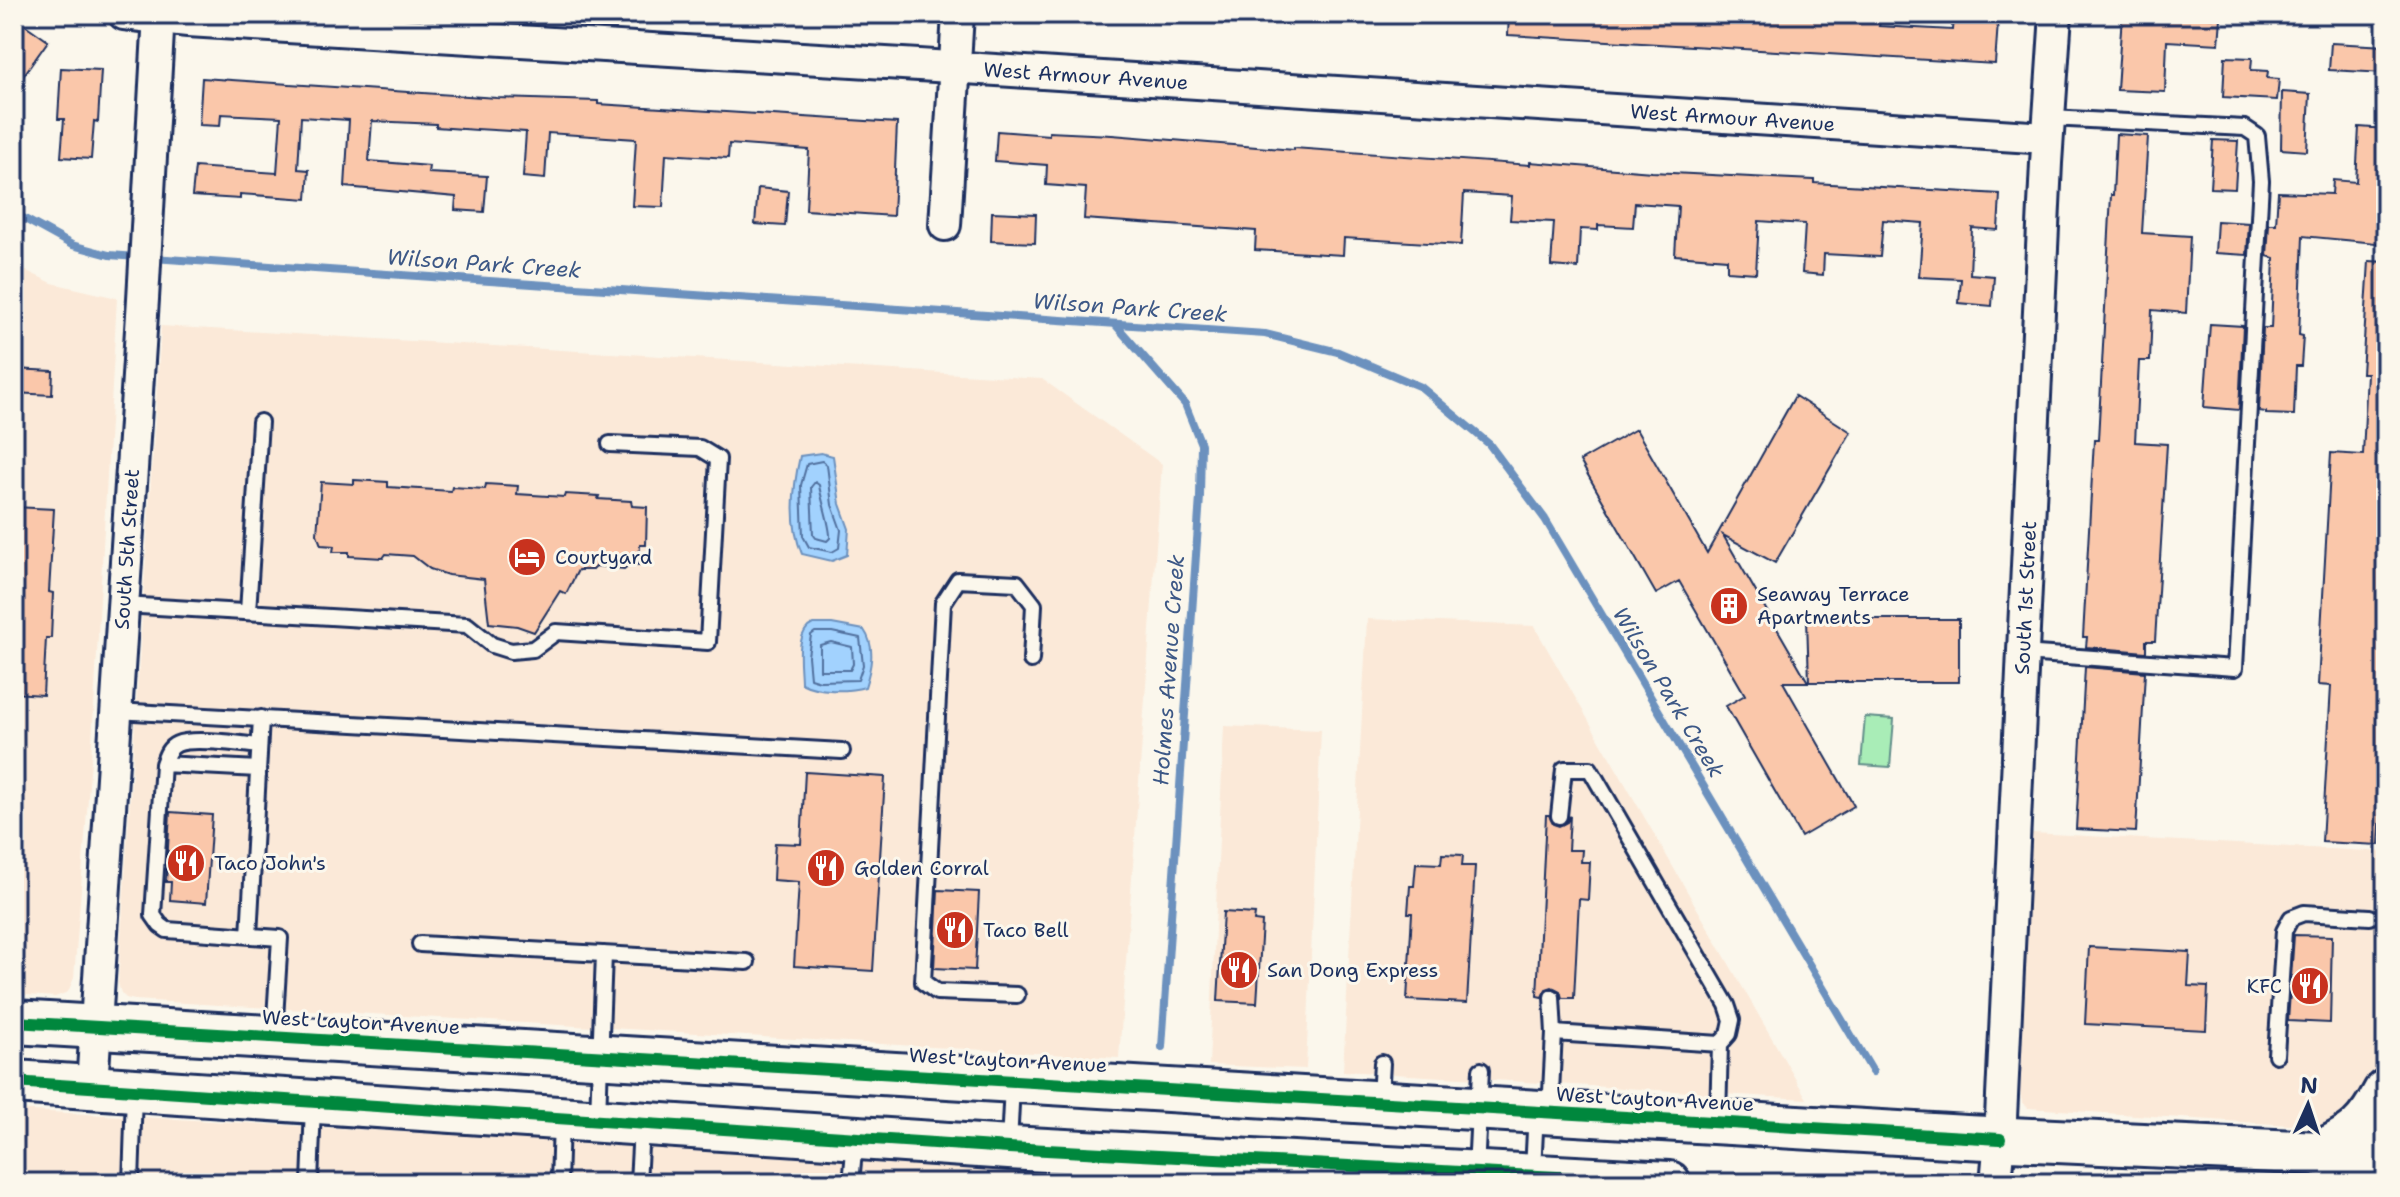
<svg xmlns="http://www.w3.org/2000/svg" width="2400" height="1197" font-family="'Shantell Sans',sans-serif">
<rect width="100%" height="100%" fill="#fbf7ec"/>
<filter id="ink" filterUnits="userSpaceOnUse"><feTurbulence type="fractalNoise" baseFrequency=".0125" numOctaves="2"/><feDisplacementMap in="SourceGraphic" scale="16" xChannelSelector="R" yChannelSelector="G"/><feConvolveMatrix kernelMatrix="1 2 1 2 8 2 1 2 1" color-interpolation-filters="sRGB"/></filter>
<g filter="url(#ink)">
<path fill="#fbe9d8" d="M14,265l38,18 65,15 -26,462 -17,218 -6,14 -13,5 -41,-3z
M161,326l881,53 120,85 -43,594 -984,-58 -9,-2 -5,-5 -3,-10z
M1367,619l167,7 273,473 -464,-28z
M1224,726l97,4 -15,339 -97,-4z
M2032,833l354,19v211l-19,31 -17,20 -29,13 -293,-19 -6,-6 -3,-15z
M14,1110l879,49 161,9 -1,15h-1039z"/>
<path fill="#a9edb7" stroke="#628e8a" stroke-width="2" d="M1865,717l29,2 -4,48 -29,-2z"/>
<path fill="#a2d2fe" stroke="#6c91be" stroke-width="2" d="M821,453l12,3 7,48 9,25 -2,26 -15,6 -30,-7c-13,-30 -9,-67 -2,-98z
M813,624h19l32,6c12,17 7,38 1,57 -18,5 -47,5 -64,-4 0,-17 -7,-51 12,-59z"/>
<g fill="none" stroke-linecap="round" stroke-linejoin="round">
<path stroke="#51709e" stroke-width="2" d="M822,461l5,4 5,40 9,25 -2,18 -7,4 -23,-5 -6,-11 -2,-51 6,-21z
M815,482l4,3c2,14 12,42 11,53l-3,3 -11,-3 -3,-4 -2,-47z
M815,632h17l28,6 3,27 -5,15 -38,1 -10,-3 -2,-22 3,-21z
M831,642l21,5 1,17 -3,6h-30v-25z"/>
<path stroke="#6c91be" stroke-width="8" d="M14,213l58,32 37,10 1156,79 73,18 83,35 68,57 56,75 328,553
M1115,324l70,80 16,40 -1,53 -38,550"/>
</g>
<path fill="#fac7aa" stroke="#1b2f5e" stroke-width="2" d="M1509,14h239l132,9 -1,3 73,4 1,-12 45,4 -3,42 -487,-29z
M2122,14h46l53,4 -2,26 -52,-3 -2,51 -48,-2z
M14,17l34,24 -34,48z
M2331,43l55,3v27l-57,-3z
M2225,57l27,1 -1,12 17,1 -1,7 12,1 -2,21 -54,-3z
M61,68l40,2 -3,52 -4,-1 -3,38 -30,-2 3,-38h-6z
M202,78l295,20 101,3v3l80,5 219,14 -4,93 -87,-6 3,-60 -80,-6 -1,14 -62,-4 -3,53 -31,-1 4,-67 -88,-6 -3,46 -22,-2 3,-45 -49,-3v1l-41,-3v-3l-64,-3 -3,40 60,5 -1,7 59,3 -3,36 -29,-2 1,-13 -111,-10 4,-67 -48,-3 -3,52 11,1 -2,29 -67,-5v5l-48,-3 3,-29 82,6 4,-56 -60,-3 -1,12 -21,-1z
M2282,92l28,2 -3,57 -26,-2z
M2359,127l27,2v115l-83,-8 -4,99 4,1 -2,30h-5l-2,49 -28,-1v-2l-7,-1 4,-83h8l3,-70 -7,-2 2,-32h7l2,-32 54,2 1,-14 23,2z
M997,131l52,4v-3l63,3 182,15v-2l236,17v-3l122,10 119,6 43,2v3l186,11 -2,36 -26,-2 -2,46 24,2 -2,30 -33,-3 2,-24 -42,-2 4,-54 -40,-3 -3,37 -56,-3 -1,21 -21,-2 3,-49 -46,-3 -3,52 -29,-2v-12l-52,-4 3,-49 -43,-3 -2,24 -35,-2v5l-18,-1 -2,39 -27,-2 3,-44 -44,-2 2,-24 -48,-3 -3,52 -117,-7 -1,17 -88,-5 1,-19 -172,-12 2,-31 -40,-3 1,-20 -52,-4z
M2116,134l32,2 -6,97 48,3 -4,77 -34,-3 -2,51h-11l-4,81 32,2 -12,197h-9v11l-60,-5 1,-10h-4l11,-197h4l13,-245h2z
M2213,140l25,1 -3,48 -25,-1z
M758,188l30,3 -3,35 -30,-2z
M992,212l44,2 -1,29 -44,-2z
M2217,221l32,2 -2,32 -32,-2z
M2369,261l17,1v449l-7,134 -57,-3 9,-156 -13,-1 13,-232 32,2 4,-82h-5z
M2210,324l33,2 -4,84 -35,-3z
M14,369l39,2 -1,24 -38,-2z
M1795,396l56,36 -76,131 -52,-28 85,147h-25l71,124 -53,31 -75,-131 19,-11 -66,-114 -23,13 -76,-133 56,-32 71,124z
M354,480l34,2v5l63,4 1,-4 33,2 1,-5 32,2 -1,8 47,3 1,-3 34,2 -1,3 33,2 1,5 15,1 -1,38h-6l-1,20 -9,-1 -6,5 -28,-3 -4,4h-14l-12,24 -6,-3 -26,41 -17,-6 -28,-3 -5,-44 -36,-4 -18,-6 -17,-13 -27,-2 -3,4 -34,-2v-4h-16l1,-6 -13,-1 -4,-11 4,-52 33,2z
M14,507l40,2 -5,83 4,1 -2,45h-5l-3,57 -29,-2z
M1807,619h152v63h-150z
M2085,667l60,5 -9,160 -60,-3z
M805,772l80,5 -12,194 -79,-5 5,-84 -26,-2 1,-23 1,-14 26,1z
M170,812l42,3 -6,88 -36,-3 1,-18h-5z
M1546,815h3l4,9 6,2 8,-4 3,-6 -2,34h14l-1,12h9l-2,38 -9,-1 -5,99h-12l-2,-7 -8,-4 -6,2 -4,8 -5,-1z
M1442,854l21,1 -1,11h13l-8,137 -60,-3 5,-87h-4l2,-27h4l2,-23 25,1z
M938,890l41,2 -4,78 -41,-2z
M1223,912l32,2 -1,7 8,1 -5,81 -39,-2z
M2294,935l38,1 -2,87 -42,-2z
M2089,947l101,5 -2,34 20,1 -2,43 -121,-6z"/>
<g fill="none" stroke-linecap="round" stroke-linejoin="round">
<defs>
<path id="lane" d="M123,605l344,20 25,20 19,6 22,-2 23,-17 152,10 10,-183 -18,-11 -90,-4
M248,612l12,-190
M2022,653l213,15 26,-487 -4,-45 -12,-8 -195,-10
M116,711l726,40
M259,746c-18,-2 -67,-9 -82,-2 -9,4 -11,12 -14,20l-10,151 7,10 7,5 113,8 -6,97
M163,764l95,5
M1559,816l5,-47h26l137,236 5,15 -3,14 -9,10 -2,74
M249,936l12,-218
M420,944l327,18
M1017,995l-80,-3 -14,-10 20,-379 15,-23 59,3 17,22 -3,55
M1554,1033l166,11
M2276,1055l8,-124 7,-13 13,-5 66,4
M1380,1099l2,-36
M598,1116l6,-162
M1009,1144l3,-59
M1476,1171l5,-101
M1533,1171l3,-60 15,-19 3,-59 -2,-36
M131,1183l3,-90
M310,1183l3,-77
M559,1183l2,-61
M638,1183l3,-55
M851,1183l4,-43"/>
<g id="street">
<path id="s1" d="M124,14l64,7 731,44 1128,73"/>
<path d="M945,225l13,-211"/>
<path id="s2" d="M92,1086l51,-787 16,-285"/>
<path id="s3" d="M1996,1183l4,-44 46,-976 10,-149"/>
</g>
<path id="secondary" d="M14,1022l1952,115 420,19
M14,1082l995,66 660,35"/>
<path id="primary" d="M2320,1153c36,-17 47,-25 66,-61"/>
</defs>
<use href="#lane" stroke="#1b2f5e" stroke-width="20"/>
<use href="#street" stroke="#1b2f5e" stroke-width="36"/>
<use href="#secondary" stroke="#1b2f5e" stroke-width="48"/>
<use href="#primary" stroke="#1b2f5e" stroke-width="50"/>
<use href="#lane" stroke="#fbf7ec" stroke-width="14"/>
<use href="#street" stroke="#fbf7ec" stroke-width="30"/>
<use href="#secondary" stroke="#fbf7ec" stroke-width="42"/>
<use href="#primary" stroke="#fbf7ec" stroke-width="44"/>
<defs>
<path id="cycleway" d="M14,1022l1986,117
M14,1082l995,66 660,35"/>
</defs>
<use href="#cycleway" stroke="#fbf7ec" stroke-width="17"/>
<use href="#cycleway" stroke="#00873e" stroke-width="12"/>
</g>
</g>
<defs>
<symbol id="hotel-disc" viewBox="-11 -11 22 22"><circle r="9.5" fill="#c8321e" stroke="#fbf7ec"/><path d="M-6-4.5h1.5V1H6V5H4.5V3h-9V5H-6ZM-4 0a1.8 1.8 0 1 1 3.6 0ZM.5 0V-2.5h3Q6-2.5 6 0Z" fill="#fff"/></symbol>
<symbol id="building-disc" viewBox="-11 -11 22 22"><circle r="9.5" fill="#c8321e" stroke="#fbf7ec"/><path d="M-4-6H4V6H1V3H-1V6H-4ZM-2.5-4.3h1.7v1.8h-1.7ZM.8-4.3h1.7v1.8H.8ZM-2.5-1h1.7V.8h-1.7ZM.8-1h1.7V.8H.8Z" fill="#fff"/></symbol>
<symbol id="restaurant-disc" viewBox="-11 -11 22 22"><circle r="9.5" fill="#c8321e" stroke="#fbf7ec"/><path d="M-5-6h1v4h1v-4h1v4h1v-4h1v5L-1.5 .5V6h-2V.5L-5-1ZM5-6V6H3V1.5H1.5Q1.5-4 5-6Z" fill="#fff"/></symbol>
</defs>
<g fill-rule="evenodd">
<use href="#hotel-disc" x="505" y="535" width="44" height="44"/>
<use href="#building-disc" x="1707" y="584" width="44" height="44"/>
<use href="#restaurant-disc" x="164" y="841" width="44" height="44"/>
<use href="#restaurant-disc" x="804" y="846" width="44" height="44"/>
<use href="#restaurant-disc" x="933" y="908" width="44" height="44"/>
<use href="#restaurant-disc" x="1217" y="948" width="44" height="44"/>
<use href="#restaurant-disc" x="2288" y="964" width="44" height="44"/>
</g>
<g text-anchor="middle" stroke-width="6" stroke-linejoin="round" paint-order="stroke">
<g font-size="20" fill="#1b2f5e" stroke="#fbf7ec">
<text dy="7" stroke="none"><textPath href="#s1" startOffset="964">West Armour Avenue</textPath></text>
<text dy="7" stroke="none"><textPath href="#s1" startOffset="1612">West Armour Avenue</textPath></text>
<text dy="7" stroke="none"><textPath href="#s2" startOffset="538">South 5th Street</textPath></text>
<text dy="7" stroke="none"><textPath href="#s3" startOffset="586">South 1st Street</textPath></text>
<text transform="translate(361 1022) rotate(3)" y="7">West Layton Avenue</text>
<text transform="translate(1008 1060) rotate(3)" y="7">West Layton Avenue</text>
<text transform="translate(1655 1099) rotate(3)" y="7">West Layton Avenue</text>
</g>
<g font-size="20" fill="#1b2f5e" stroke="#fbf7ec" text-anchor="start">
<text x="555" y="564">Courtyard</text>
<text x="1757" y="601">Seaway Terrace<tspan x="1757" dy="23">Apartments</tspan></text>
<text x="214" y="870">Taco John's</text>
<text x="854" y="875">Golden Corral</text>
<text x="983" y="937">Taco Bell</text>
<text x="1267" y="977">San Dong Express</text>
<text x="2282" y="993" text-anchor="end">KFC</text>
</g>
<g font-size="22" font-style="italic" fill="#3d5886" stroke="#fbf7ec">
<text transform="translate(484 263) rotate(4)" y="8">Wilson Park Creek</text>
<text transform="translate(1130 307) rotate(4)" y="8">Wilson Park Creek</text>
<text transform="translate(1168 670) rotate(-86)" y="8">Holmes Avenue Creek</text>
<text transform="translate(1669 692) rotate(59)" y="8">Wilson Park Creek</text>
</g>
</g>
<rect width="2400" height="1197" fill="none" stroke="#fbf7ec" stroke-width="48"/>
<rect x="24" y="24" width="2352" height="1149" fill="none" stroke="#1b2f5e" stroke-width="3" filter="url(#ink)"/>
<g transform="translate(2308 1105) rotate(3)" stroke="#fbf7ec" stroke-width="6" paint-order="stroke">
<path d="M0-6L14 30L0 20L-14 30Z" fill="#1b2f5e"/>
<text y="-12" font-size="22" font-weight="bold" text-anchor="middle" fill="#1b2f5e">N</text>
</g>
</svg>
